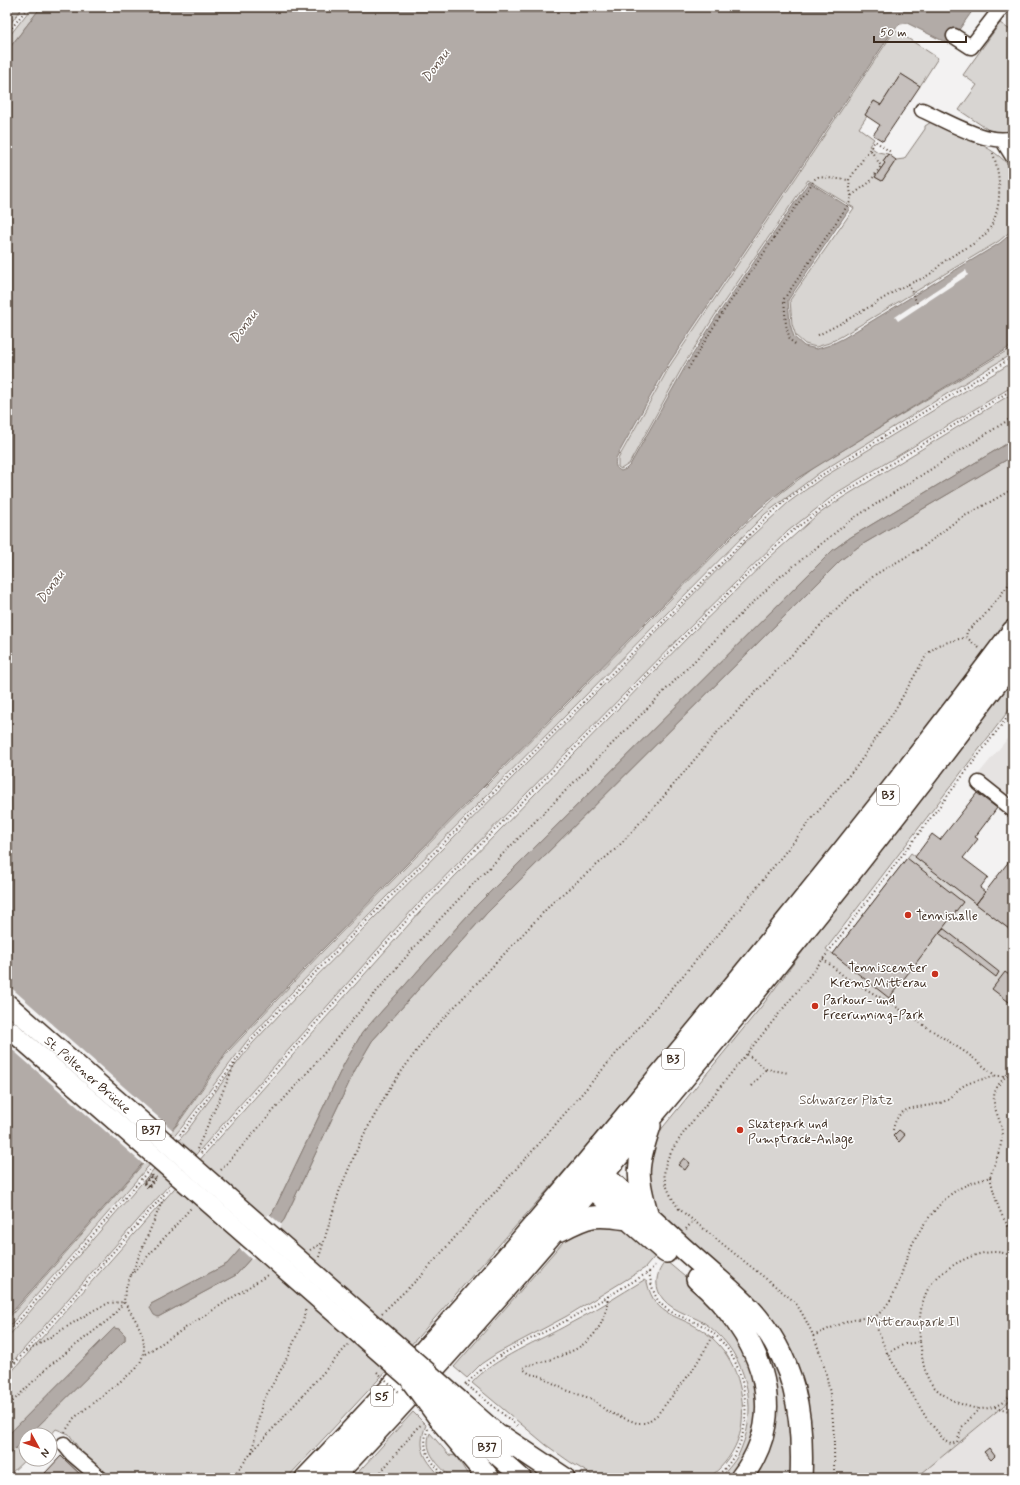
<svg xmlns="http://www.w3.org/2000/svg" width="1020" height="1485" font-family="Mynerve,sans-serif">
<rect width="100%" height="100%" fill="#f3f2f2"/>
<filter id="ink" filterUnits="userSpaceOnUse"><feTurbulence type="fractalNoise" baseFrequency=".025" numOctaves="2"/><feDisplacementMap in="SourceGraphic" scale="8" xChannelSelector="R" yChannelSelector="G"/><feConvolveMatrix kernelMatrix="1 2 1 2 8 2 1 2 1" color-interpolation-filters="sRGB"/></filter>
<g filter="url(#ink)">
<path fill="#e6e3e2" d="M1013,732v73l-37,-28z
M1013,1398v80h-97l45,-37z"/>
<path fill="#d8d5d2" stroke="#8a8078" d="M7,7h16l-16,21z
M32,7h9l-34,44v-12z
M1000,23l13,9v103l-20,-2 -34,-23 18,-25 -14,-10z
M895,30l43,28 -18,28 -19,-12 -20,31 -7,-4 -9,14 2,1 -8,12 15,11 -5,7 9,6 10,2 -5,7 2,2 -10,14 7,4 14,-21 8,-1 21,-30v-3l6,-4c21,9 75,28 82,52 3,9 0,43 0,55l-14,12 -157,95 -13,7 -13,4 -11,-3 -9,-8 -4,-12 -2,-24 64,-92 -46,-28 -93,135 -32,51 -54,98 -8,5 -3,-2v-8l53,-95z
M1013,347v6l-194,120 -54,41 -475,480 -43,47 -65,86 -36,42 -139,160v-9l170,-195 51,-73 94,-100 414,-419 46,-41 33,-25z
M1013,362v24l-175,106 -50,39 -102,100 -272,277 -407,460v-30l180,-207 37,-51 28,-36 43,-46 450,-456 44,-40 33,-24z
M1013,393v47l-162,97 -18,13 -356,355 -115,128 -18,31 -71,148 -46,52 -76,40 7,13 78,-42 48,-55 71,-150 17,-29 114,-127 355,-354 17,-13 155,-91v159l-125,164 -137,170 -178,212 -154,175 -132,142h-180l-18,-15 -20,-29 -13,-5 -6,7 -21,-1 96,-95v-5l-6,-6 -5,-1 -107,108v-59l412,-464 271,-278 80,-78 46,-41 26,-18z
M1013,676v29l-187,244 7,5 78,-101 102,79v466l-97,80h-109l-11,-104 -142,-166 -8,-27 9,-44 106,-130 104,-139z
M583,1225l36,1 38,28 -12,14 -78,48 -71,38 -15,10 -14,14 -13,-11 115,-132z
M666,1261l31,26 53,70 11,67 -29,54h-12c8,-9 17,-18 21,-29 18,-42 5,-94 -31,-122 -13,-11 -36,-14 -47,-28 -10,-13 -7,-27 3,-38z
M644,1280l3,2c8,37 34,32 59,51 28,21 39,55 36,89 -2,22 -16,44 -34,56h-111l-27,-16 -24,-17 -74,-62c20,-24 69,-43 97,-59 26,-13 50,-29 75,-44z
M722,1296l24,18 40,64 9,100h-45l22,-52z
M413,1412l13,13c-10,25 0,35 16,53h-89z
M430,1433l19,22 7,1 14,22h-19c-11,-12 -29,-26 -21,-45z
M26,1438v21l-18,17 2,2h-3v-21z"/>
<path fill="#b2aba7" stroke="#827770" d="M41,7h934l-26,37 -42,-21 -7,1 -6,5 -225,334 -53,95c-1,7 -1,10 5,13l5,-2 4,-4 55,-98 32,-51 92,-134 41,26 -62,92 2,24 4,13 10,9 13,3 13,-4 14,-7 156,-95 13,-11v113l-215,133 -38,30 -25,24 -414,419 -94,100 -51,74 -169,193v-1267z
M1013,440v16l-155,91 -17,13 -355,354 -114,127 -17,29 -71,150 -48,55 -78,42 -4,-2 -4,-7 1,-4 76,-40 46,-52 71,-148 18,-31 115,-128 356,-355 18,-13z
M114,1328l5,1 6,6v5l-96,95h-3v3l-19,19v-21z"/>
<path fill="#f3f2f2" d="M966,270l2,5 -70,46 -3,-4z
M7,984l166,146 -29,35 -137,-120z
M269,1214l13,11 -30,35 -13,-12z"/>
<path fill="#c6c0bd" stroke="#3b2a1e" d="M901,74l19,12 -37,55 -10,-6 7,-10 -15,-10 9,-14 7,4z
M888,154l8,6 -14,21 -7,-4 10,-14 -2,-2z
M977,793l20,15 -22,29 3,2 -15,19 25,19 -8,11 5,4 -9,12 -61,-47 17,-23 8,6z
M1013,856v76l-37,-28z
M907,858l56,44 -74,96 -56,-44z
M943,928l56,44 -3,5 -57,-44z
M1005,972l8,6v27l-21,-16z
M899,1130l6,5 -6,7 -6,-6z
M684,1158l6,5 -5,7 -7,-5z
M989,1448l6,8 -4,4 -7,-8z
M61,1456l23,22h-34l-5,-5z"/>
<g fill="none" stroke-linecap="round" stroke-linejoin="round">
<defs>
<path id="minor" d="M954,36l17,11 31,-40
M922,110c25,11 65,36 91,28
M1003,141l10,16
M979,783l34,27
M64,1444l8,10 28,24"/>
<path id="major" d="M462,1402l51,45
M451,1415l71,63"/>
<path id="highway" d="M593,1166c31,27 61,56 92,84 22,20 45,38 65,59 45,49 54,105 51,169
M581,1178l85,74
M648,1216c-12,-41 -12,-49 2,-90
M561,1230c28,-15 35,-16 66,-11
M697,1279c60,51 97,130 44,199
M443,1423l46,55
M504,1438l60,40
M306,1478c126,-130 243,-269 358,-408 120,-144 237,-289 349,-439
M332,1478c91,-94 176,-192 260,-291 146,-171 287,-346 421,-526"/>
</defs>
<use href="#minor" stroke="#3b2a1e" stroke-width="17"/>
<use href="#major" stroke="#3b2a1e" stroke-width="21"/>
<use href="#highway" stroke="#3b2a1e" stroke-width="24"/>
<path stroke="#3b2a1e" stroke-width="2" stroke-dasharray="1 3" stroke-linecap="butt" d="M7,34l21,-27
M851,196l-2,-16 26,-39 17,12
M908,284l9,19
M818,335c27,-13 53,-29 79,-45 10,-7 23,-9 33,-16 6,-4 10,-10 16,-14 14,-10 35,-17 44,-32 13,-22 11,-54 2,-77
M795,344l-5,-4 -4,-15 -2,-26 66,-97 1,-6 19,-14 11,-16 -11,-17
M688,369l31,-51 96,-139 3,-2 31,3
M979,648l-13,-11 1,-6 16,-14 30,-38
M823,959l22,18 45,26 78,51 28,22h9
M747,1054l19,15 23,4
M1013,1069c-13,13 -24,22 -17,42 3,9 6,15 6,24 0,13 -8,29 -12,42 -11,4 -26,7 -36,15 -15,10 -35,37 -42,53 -12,26 -13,53 -37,72l3,14 9,22 40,66 18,22 6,3 6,-2 5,-15 17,-18c13,0 27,-6 34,-17
M752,1086l14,-17
M893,1130c5,-29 29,-20 50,-28 8,-4 14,-13 22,-17 9,-5 21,-6 31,-9
M180,1135l70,-93 42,-46 475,-479 20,-18 33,-23 193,-119
M197,1149l38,-85
M201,1153l215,-243 272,-277 102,-100 50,-38 173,-106
M221,1170l87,-98 115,-135 51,-54 269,-271 38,-36 70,-56 162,-103
M151,1177l-6,6 3,2 6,-7 -3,-3 -7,8 4,4 7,-9 -4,-4 -8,9 5,5 9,-10 -2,-1
M990,1177c5,20 9,39 23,55
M686,1229l7,-8
M310,1250l12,-7
M319,1257l21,-68 22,-51 29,-52 37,-51 126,-134 63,-53 48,-53 55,-66 121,-125 35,-30 47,-27 33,-26 57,-32
M649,1272c2,11 4,22 11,31 13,14 33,16 48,26 29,21 40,58 37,92 -2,21 -13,45 -31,57
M131,1275l60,-67
M608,1296c-4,50 -41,60 -83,70l-2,3 7,5 11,2 22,13 29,10 16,13 29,11h9l11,-8 35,-44 22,-36
M382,1313l40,-38 63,-72 52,-57 197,-230 81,-101 42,-49 36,-53 34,-59 11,-9 28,-8
M7,1334l142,-164
M813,1336c20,-9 40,-19 62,-19
M920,1342c2,12 3,29 10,40 11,15 32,24 49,27
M26,1352l68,-42 15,-7 15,-1c14,21 30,43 12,67l-62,49 -9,14
M887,1353l18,-9 15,-2c-1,-18 -1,-34 7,-51 12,-24 61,-50 86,-34
M145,1354l124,-80
M7,1366l12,-9
M7,1372l162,-183
M466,1385c26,-32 68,-46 103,-66 27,-15 53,-31 80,-47l6,-7
M473,1390l46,37
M7,1407l42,-41 63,-49 12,-15 1,-12 6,-15 33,-78
M995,1407l18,5
M428,1429c-9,21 5,34 18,49
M252,1452l10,-49 22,-39 18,-40 4,-16
M580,1472l9,6
M232,1478l20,-26 96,-107
M376,1478l40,-49 7,-6
M834,1478c1,-65 -2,-119 -39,-176l-116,-93c-25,-37 -15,-48 8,-81l136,-169 190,-249"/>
<use href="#minor" stroke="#fff" stroke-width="14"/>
<use href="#major" stroke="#fff" stroke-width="18"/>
<use href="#highway" stroke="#fff" stroke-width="21"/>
<defs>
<g id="major-bridge">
<path id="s1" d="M7,1003l455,399"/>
<path d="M7,1027l444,388"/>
</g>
<path id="highway-bridge" d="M412,1381l31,42"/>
</defs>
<use href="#major-bridge" stroke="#3b2a1e" stroke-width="21" stroke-linecap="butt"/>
<use href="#highway-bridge" stroke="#3b2a1e" stroke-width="24" stroke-linecap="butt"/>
<path stroke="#3b2a1e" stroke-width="2" stroke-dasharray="1 3" stroke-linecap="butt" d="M377,1372l22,20
M465,1383l8,7"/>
<use href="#major-bridge" stroke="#fff" stroke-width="18"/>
<use href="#highway-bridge" stroke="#fff" stroke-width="21"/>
</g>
</g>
<g fill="#c8321e" stroke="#fff" stroke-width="1.5">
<circle cx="908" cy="915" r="4"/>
<circle cx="935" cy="974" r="4"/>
<circle cx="815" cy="1006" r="4"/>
<circle cx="740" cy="1130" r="4"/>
</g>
<g text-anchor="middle" stroke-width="3" stroke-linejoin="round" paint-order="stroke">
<g fill="#fff" stroke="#766a62" stroke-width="1">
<rect x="877" y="785" width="22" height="20" rx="3"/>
<rect x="662" y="1049" width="22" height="20" rx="3"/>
<rect x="137" y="1120" width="28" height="20" rx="3"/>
<rect x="371" y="1386" width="22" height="20" rx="3"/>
<rect x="473" y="1437" width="28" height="20" rx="3"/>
</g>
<g font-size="12" font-weight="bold" fill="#3b2a1e">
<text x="888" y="799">B3</text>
<text x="673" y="1063">B3</text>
<text x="151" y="1134">B37</text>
<text x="382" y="1400">S5</text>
<text x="487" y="1451">B37</text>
</g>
<g font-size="13" fill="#3b2a1e" stroke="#fff" text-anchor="start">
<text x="916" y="920">Tennishalle</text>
<text x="927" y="972" text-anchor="end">Tenniscenter<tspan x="927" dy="15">Krems Mitterau</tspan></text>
<text x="823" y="1004">Parkour- und<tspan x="823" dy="15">Freerunning-Park</tspan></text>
<text x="748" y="1128">Skatepark und<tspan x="748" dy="15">Pumptrack-Anlage</tspan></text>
</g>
<g font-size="13" fill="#3b2a1e" stroke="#fff">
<text dy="5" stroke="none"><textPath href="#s1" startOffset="108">St. Pöltener Brücke</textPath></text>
</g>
<g font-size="13" fill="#62554b" stroke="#fff">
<text x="846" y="1104">Schwarzer Platz</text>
<text x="913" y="1326">Mitteraupark II</text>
</g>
<g font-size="14" font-style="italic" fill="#65574e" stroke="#fff">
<text transform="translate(435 65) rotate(-54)" y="5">Donau</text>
<text transform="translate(243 326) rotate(-54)" y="5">Donau</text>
<text transform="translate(50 586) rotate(-54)" y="5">Donau</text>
</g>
</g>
<rect width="1020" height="1485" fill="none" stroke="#fff" stroke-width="24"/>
<rect x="12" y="12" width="996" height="1461" fill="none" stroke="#3b2a1e" stroke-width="1.5" filter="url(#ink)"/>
<g transform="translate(38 1447) rotate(130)"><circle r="19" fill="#ffffff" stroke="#b1aaa5"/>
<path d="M0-3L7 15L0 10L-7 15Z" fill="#c8321e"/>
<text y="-6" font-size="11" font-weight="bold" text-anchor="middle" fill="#3b2a1e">N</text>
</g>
<path d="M874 36v6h92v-6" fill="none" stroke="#3b2a1e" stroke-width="2"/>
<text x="880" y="36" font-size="12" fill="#3b2a1e" stroke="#ffffff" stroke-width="3" paint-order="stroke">50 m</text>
</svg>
